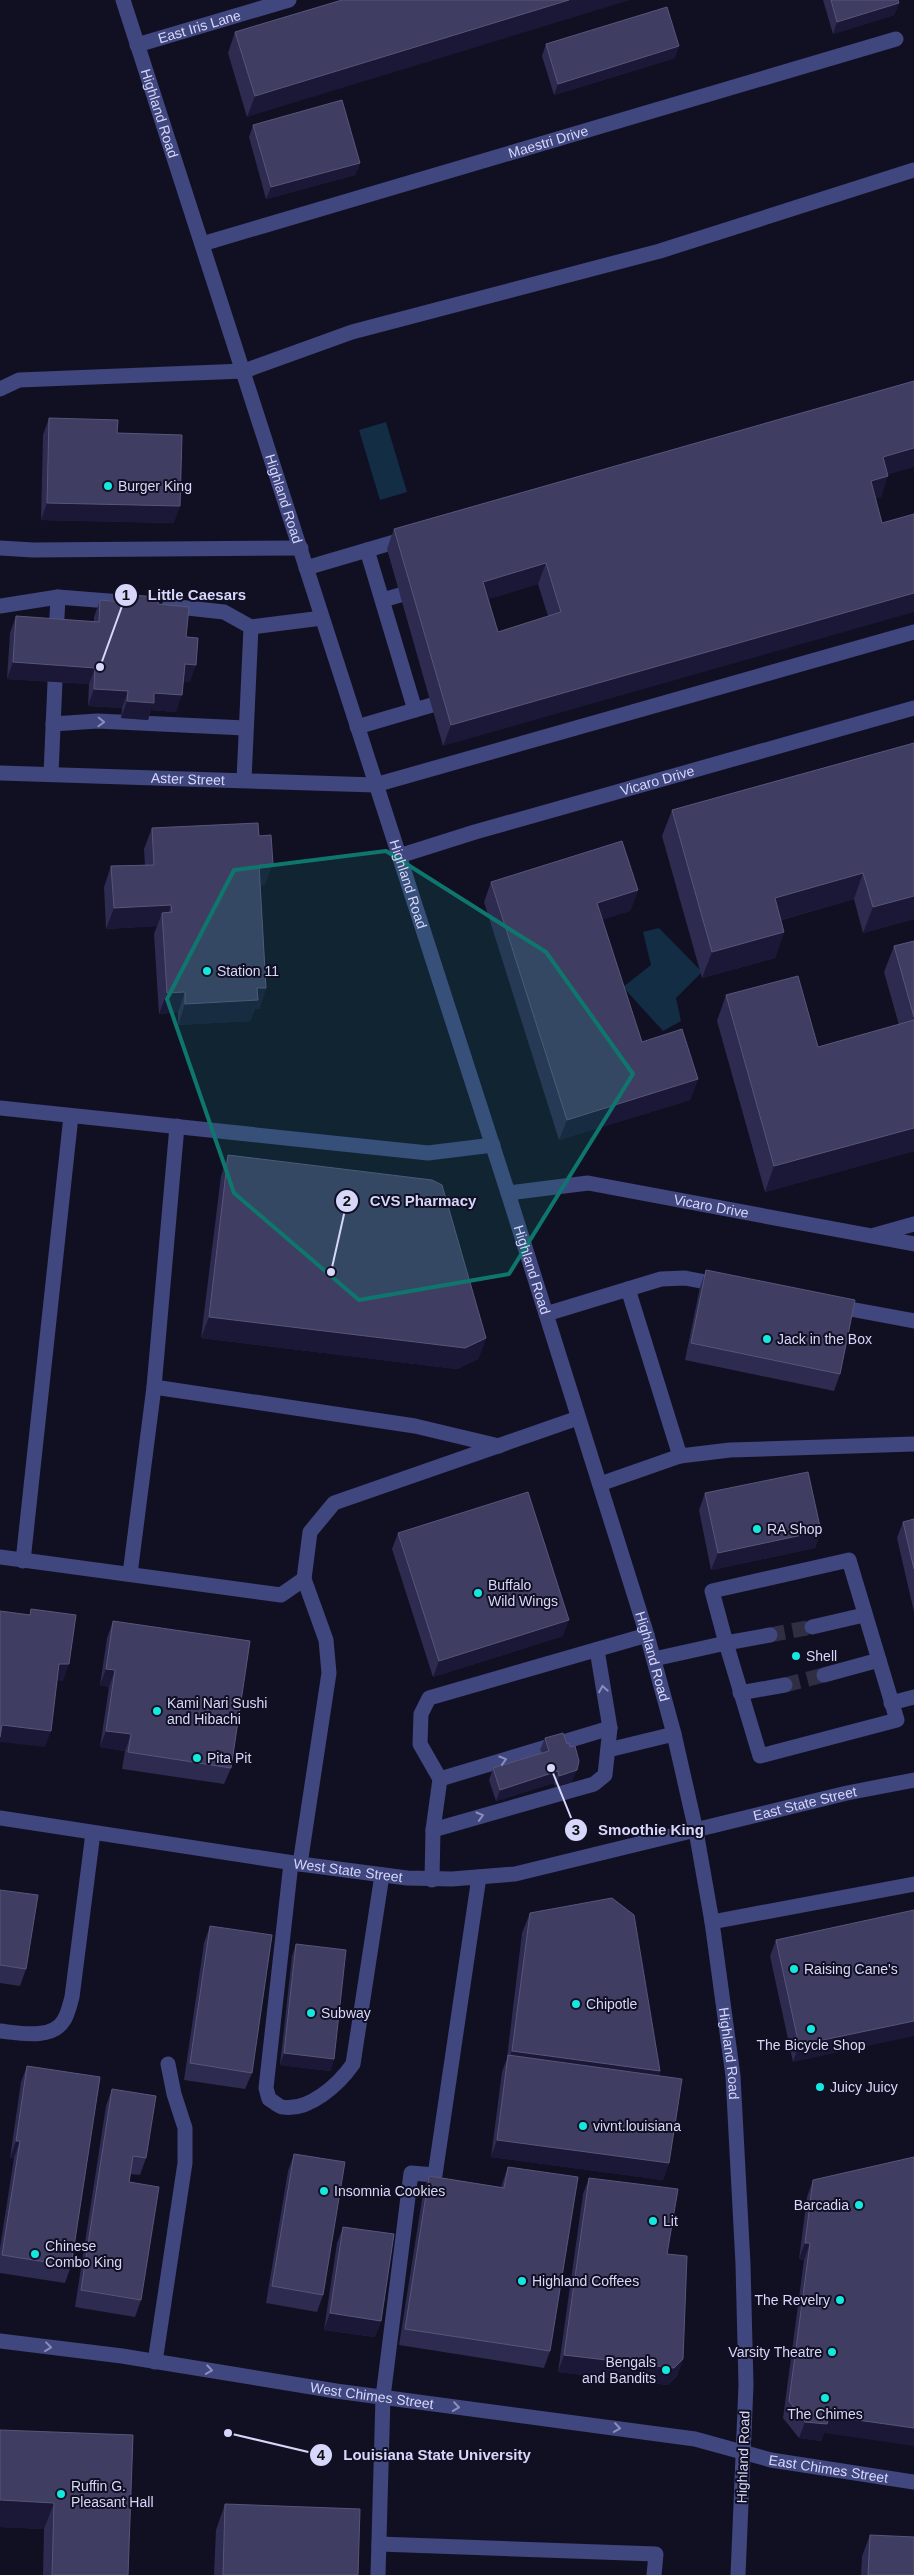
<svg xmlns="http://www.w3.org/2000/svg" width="914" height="2575" font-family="Helvetica,sans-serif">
<rect width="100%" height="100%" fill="#111023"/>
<path fill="#132d45" d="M386,422l21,70 -27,8 -21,-70z
M659,928l43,44 -26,26 5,23 -18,10 -40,-44 28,-22 -8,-33z"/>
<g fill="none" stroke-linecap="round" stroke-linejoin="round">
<path stroke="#2f2e43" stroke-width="15" stroke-dasharray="15 8" stroke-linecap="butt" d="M770,1635l42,-8
M785,1685l39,-10"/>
<g stroke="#40467e" stroke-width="15">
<path id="s1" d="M123,0l385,1193 139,442 27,99 22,97 16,91 21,154 10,188 3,121 -8,190"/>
<path id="s2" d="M137,45l152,-45"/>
<path id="s3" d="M202,244l694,-205"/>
<path d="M0,389l19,-9 225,-9 108,-39 308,-81 254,-81"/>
<path d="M0,548l33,2 268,-2"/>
<path d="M367,550l48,160"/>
<path d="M306,568l102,-30"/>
<path d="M383,600l17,-5"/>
<path d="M0,606l58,-9 76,6"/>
<path d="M169,606l55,6 27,15"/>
<path d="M56,636l2,-39"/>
<path d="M53,724l44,-3 148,7"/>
<path d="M357,727l75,-22"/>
<path id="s4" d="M0,773l375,12 539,-153"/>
<path d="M51,774l4,-92"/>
<path d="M244,780l7,-153 71,-9"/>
<path id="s5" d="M399,856l76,-24 439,-124"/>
<path d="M0,1108l428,45 65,-8"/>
<path d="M177,1126l-23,261 261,39 84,20"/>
<path id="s6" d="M508,1193l80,-10 326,61"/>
<path d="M875,1235l39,-11"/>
<path d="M628,1289l52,167"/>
<path d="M834,1306l80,15"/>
<path d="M546,1314l115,-35 24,-1 36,7"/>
<path d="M600,1484l80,-28 50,-6 184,-6"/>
<path d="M0,1557l281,38 23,-16 6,-47 24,-29 244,-85"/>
<path d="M23,1561l48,-445"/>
<path d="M130,1574l24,-187"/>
<path d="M812,1627l52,-12"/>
<path d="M654,1659l72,-16 34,113 137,-36 -48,-160 -137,31 14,52 44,-8"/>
<path d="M824,1675l55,-15"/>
<path d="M740,1693l45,-8"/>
<path d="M891,1703l23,-6"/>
<path d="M608,1750l66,-16"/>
<path d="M440,1779l170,-51"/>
<path id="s7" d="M0,1818l300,46 107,14 45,1 63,-5 332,-81 67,-13"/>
<path d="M433,1830l161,-46 11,-9 5,-47 -13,-78"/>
<path d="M291,1863l-25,225 3,11c4,2 9,7 13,8 27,5 57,-23 71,-43l29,-189"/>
<path d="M300,1864l29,-191 -3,-33 -22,-61"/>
<path d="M432,1880l1,-50 7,-51 -20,-35 1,-30 8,-16 218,-63"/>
<path d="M712,1922l202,-38"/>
<path d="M0,2031c19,2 53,9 64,-11 4,-6 6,-16 8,-23l21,-164"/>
<path id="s8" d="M0,2341l122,15 214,35 359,48 76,21 143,22"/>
<path d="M155,2362l30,-199v-35l-11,-34 -6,-30"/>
<path d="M379,2544l277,10 -2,21"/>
<path d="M378,2575l5,-178 28,-224 24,2 44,-298"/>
</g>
</g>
<path fill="#2d2b4f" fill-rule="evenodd" d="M342,0l-95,117 -19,-64 7,-21z
M823,0h75l1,3 -5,12 -61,19z
M546,44l129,14 -121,37 -12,-39z
M253,125l107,38 -5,12 -89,24 -17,-62z
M49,418l68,15 57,90 -133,-3 2,-85z
M888,474l-7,23 -5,1 -433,248 -56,-197 7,-20zM538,584l10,32 -50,16 -10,-33z
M131,595l27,9 28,33 4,45 -7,-1 -7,31 -25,-2 -3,10 -27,-2 1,-10 -34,-2 1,-22 -82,-5 3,-46 6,-17 78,6v-5l6,-17 29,2z
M914,743v176l-51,14 -9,-34 -73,21 3,12 -9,26 -73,20 -40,-142 10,-26z
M152,828l107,8 6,49h-5l6,103 -7,21h-4l-5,12 -72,4v-13l-19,2 -5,-80 3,-8 -51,3 -2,-42 7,-21 34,-1 -1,-16z
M491,882l147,8 -8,21 -28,8 40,123 56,37 -8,21 -131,40 -75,-238z
M914,941v210l-149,41 -48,-171 9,-26 92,52 81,-22 -15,-53 10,-26z
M228,1155l258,183 -8,21 -21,10 -256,-31 20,-162z
M706,1270l134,104 -6,17 -149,-31 15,-73z
M705,1493l116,38 -6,17 -104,22 -12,-60z
M914,1519v93l-17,-74 6,-16z
M398,1533l165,103 -130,41 -41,-128z
M113,1621l118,147 -7,16 -102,-15 3,-18 -25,-4 9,-60 -9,-2 7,-47z
M545,1738l27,44 -17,5 -1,-4 -58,18 -7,-21 4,-12 49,-15 -2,-3z
M0,1890l26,79 -6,17 -20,-3z
M914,1910l-121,152 -23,-106 6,-16z
M530,1913l130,158 -1,5 10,87 -6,17 -172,-23 11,-85 5,-14 15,-125z
M210,1926l42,147 -7,16 -61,-9 20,-137z
M296,1944l38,115 -4,12 -50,-6 12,-109z
M27,2066l44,200 -6,17 -65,-10v-25l14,-90h-4l11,-76z
M112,2089l34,69 -6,17 -9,-1 -2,8 12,118 -6,17 -60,-10 31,-201z
M294,2154l29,141 -6,17 -51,-9 22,-132z
M508,2167l42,184 -6,17 -145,-23 24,-152 6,-17 72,11z
M589,2178l78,76 16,105 -6,17 -9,9 -110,-13 25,-178z
M813,2180l11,253 -3,8 -22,-3 -16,-20 21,-158 -5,-1 8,-62z
M343,2227l38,94 -6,16 -51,-7 13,-87z
M0,2430l128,145h-85l1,-46 -44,-2z
M225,2504l133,71h-144l2,-45z
M870,2535l44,40h-53l1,-19z"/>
<path fill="#1a1836" d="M569,0h61l-383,117 8,-21z
M899,3l-5,12 -61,19 4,-12z
M679,46l-4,12 -121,37 4,-11z
M360,163l-5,12 -89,24 5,-12z
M914,448v19l-38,11 7,-21z
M888,476l-7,21 -18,5 8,-21z
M47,503l133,3 -6,17 -133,-3z
M546,563l-8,21 -63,19 8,-21z
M914,593v19l-471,134 8,-21z
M13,662l82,6 -6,16 -82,-5z
M185,664l11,1 -6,17 -11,-1z
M94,689l34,2 -6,17 -34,-2z
M154,693l28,2 -6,17 -25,-2 -3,10 -27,-2 6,-17z
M273,864l-8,21h-13l7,-20z
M863,873l-9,26 -89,25 10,-26z
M638,890l-8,21 -40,13 7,-21z
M914,896v23l-51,14 10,-26z
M171,905l-7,21 -2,-13 -5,13 -51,3 8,-21z
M784,932l-9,26 -73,20 10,-26z
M257,988h9l-7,21h-4l-5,12 -72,4 7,-21z
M185,992l-7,20 -19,2 8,-21z
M698,1079l-8,21 -131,40 8,-20z
M914,1128v23l-149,41 9,-26z
M209,1317l277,21 -8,21 -21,10 -256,-31z
M821,1531l-6,17 -104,22 7,-17z
M569,1620l-6,16 -130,41 6,-16z
M59,1664h10l-6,17 -10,-1z
M106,1669l9,1 -6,17 -9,-2z
M2,1725l49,6 -6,16 -45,-5v-12z
M106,1731l25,3 -6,17 -25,-4z
M577,1770l-5,12 -17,5 4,-11z
M558,1771l-4,12 -58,18 4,-11z
M914,2021v15l-121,26 6,-17z
M512,2051l148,20 -7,21 -147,-24z
M284,2053l50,6 -4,12 -50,-6z
M497,2140l172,23 -6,17 -172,-23z
M16,2141h4l-6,17h-4z
M805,2243h5l-6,17 -5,-1z
M330,2313l51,8 -6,16 -51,-7z
M564,2355l119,4 -6,17 -9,9 -110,-13z
M829,2416l85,12v18l-90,-13 -3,8 -22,-3 6,-16z
M0,2500l54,3 -10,26 -44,-2z"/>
<path fill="#3f3d61" stroke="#57567a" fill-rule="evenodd" d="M342,0h227l-314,96 -20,-64z
M831,0h67l1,3 -62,19z
M667,7l12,39 -121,38 -12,-40z
M342,100l18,63 -89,24 -18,-62z
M914,381v67l-31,9 5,19 -17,5 11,42 32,-9v79l-463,132 -57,-196zM546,563l15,49 -63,20 -15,-50z
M49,418l69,2 -1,13 65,2 -2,71 -133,-3z
M131,595l28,2 -1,7 31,3 -3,30 12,1 -2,27 -11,-1 -3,31 -28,-2v10l-27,-2 1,-10 -34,-2 1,-21 -82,-6 3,-46 83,6 1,-22 31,3z
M914,743v153l-41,11 -10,-34 -88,25 9,34 -72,20 -40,-142z
M258,823l1,13 12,-1 2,29 -14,1 7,123h-9l1,12 -73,4v-12l-18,1 -5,-80 10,-1 -1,-7 -57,3 -3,-42 43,-1 -2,-37z
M622,841l16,49 -41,13 45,139 40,-13 16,50 -131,41 -76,-238z
M914,941v76l-20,-71z
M798,976l20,71 96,-27v108l-140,38 -48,-171z
M228,1155l204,25 10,5 44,153 -21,10 -256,-31z
M706,1270l149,30 -15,74 -149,-31z
M808,1472l13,59 -103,22 -13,-60z
M528,1492l41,128 -130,41 -41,-128z
M914,1519v50l-11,-47z
M31,1609l45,6 -7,49h-10l-8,67 -49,-6 -2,12v-126l30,4z
M113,1621l137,20 -19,127 -103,-16 3,-18 -25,-3 9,-61 -9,-1z
M563,1733l4,11 2,-1 1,4 5,-1 4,15 -2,9 -18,6 -1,-5 -58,19 -7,-22 56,-17 -4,-13z
M0,1890l38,5 -12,74 -26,-4z
M612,1898l22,17 26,156 -148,-20 18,-138z
M914,1910v111l-115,24 -23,-105z
M210,1926l62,9 -20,138 -62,-10z
M296,1944l50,6 -12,109 -50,-6z
M508,2055l174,24 -13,84 -172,-23z
M27,2066l73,11 -29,189 -69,-11 18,-114h-4z
M112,2089l44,7 -10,62 -13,-2 -4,26 30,5 -18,113 -60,-10z
M294,2154l51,8 -22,133 -51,-9z
M914,2157v271l-85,-12 -2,8 -22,-2 -16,-21 21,-158h-5l8,-63z
M508,2167l70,10 -28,174 -145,-22 24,-153 75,12z
M589,2178l89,11 -11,65 20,2 -4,103 -9,9 -110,-13z
M343,2227l51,7 -13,87 -51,-8z
M0,2430l133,5 -5,140h-76l2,-72 -54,-3z
M225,2504l135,5 -2,66h-135z
M870,2535l44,2v38h-46z"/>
<defs><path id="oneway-chevron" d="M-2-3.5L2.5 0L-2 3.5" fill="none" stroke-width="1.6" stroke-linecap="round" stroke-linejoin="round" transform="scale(1.25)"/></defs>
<g stroke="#8b8ebc">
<use href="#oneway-chevron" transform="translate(101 722) rotate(2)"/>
<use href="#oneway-chevron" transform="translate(603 1689) rotate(-99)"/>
<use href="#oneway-chevron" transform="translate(503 1760) rotate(-17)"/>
<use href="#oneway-chevron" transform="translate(480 1816) rotate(-16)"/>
<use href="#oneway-chevron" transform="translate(48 2347) rotate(7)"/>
<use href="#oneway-chevron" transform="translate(209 2370) rotate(9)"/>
<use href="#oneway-chevron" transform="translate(456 2407) rotate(8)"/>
<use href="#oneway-chevron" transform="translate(617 2428) rotate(8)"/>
</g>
<path fill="#0f766e" fill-opacity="0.2" stroke="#0f766e" stroke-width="4" stroke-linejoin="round" d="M386,851l160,101 87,122 -124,200 -150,26 -125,-107 -67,-194 67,-129z"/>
<g fill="#15e8de" stroke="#111023" stroke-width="2">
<circle cx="108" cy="486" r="5"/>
<circle cx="207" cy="971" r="5"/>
<circle cx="767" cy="1339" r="5"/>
<circle cx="757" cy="1529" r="5"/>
<circle cx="478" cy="1593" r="5"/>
<circle cx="796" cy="1656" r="5"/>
<circle cx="157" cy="1711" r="5"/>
<circle cx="197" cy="1758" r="5"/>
<circle cx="794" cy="1969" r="5"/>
<circle cx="576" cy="2004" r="5"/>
<circle cx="311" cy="2013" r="5"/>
<circle cx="811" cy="2029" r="5"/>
<circle cx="820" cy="2087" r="5"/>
<circle cx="583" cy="2126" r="5"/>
<circle cx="324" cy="2191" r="5"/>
<circle cx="859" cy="2205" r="5"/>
<circle cx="653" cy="2221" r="5"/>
<circle cx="35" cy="2254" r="5"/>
<circle cx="522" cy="2281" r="5"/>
<circle cx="840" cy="2300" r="5"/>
<circle cx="832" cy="2352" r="5"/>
<circle cx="666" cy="2370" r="5"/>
<circle cx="825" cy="2398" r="5"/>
<circle cx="61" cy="2494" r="5"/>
</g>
<g text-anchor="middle" stroke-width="4" stroke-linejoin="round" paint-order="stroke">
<g font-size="14" fill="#d6d7fb" stroke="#111023">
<text dy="5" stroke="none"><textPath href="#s2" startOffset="65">East Iris Lane</textPath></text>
<text dy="5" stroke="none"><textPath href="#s1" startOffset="119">Highland Road</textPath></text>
<text dy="5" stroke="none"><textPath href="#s3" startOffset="361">Maestri Drive</textPath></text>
<text dy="5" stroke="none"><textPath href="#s1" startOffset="524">Highland Road</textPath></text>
<text dy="5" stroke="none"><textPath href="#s4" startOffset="188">Aster Street</textPath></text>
<text dy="5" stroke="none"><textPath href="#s5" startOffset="269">Vicaro Drive</textPath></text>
<text dy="5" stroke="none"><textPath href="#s1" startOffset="929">Highland Road</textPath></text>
<text dy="5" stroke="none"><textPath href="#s6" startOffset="206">Vicaro Drive</textPath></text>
<text dy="5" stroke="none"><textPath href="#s1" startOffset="1334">Highland Road</textPath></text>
<text dy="5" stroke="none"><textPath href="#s1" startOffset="1739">Highland Road</textPath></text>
<text dy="5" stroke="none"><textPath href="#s7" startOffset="818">East State Street</textPath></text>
<text dy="5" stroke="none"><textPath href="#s7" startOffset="352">West State Street</textPath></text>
<text dy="5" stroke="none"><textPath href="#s1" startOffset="2144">Highland Road</textPath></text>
<text dy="5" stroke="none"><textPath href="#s8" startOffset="376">West Chimes Street</textPath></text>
<text transform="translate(743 2457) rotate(-88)" y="5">Highland Road</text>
<text dy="5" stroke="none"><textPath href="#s8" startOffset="839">East Chimes Street</textPath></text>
</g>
<g font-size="14" fill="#d6d7fb" stroke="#111023" text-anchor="start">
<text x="118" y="491">Burger King</text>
<text x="217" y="976">Station 11</text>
<text x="777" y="1344">Jack in the Box</text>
<text x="767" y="1534">RA Shop</text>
<text x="488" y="1590">Buffalo<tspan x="488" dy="16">Wild Wings</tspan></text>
<text x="806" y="1661">Shell</text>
<text x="167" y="1708">Kami Nari Sushi<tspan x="167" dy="16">and Hibachi</tspan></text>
<text x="207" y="1763">Pita Pit</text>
<text x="804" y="1974">Raising Cane's</text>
<text x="586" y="2009">Chipotle</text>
<text x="321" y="2018">Subway</text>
<text x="811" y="2050" text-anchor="middle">The Bicycle Shop</text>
<text x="830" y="2092">Juicy Juicy</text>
<text x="593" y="2131">vivnt.louisiana</text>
<text x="334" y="2196">Insomnia Cookies</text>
<text x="849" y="2210" text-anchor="end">Barcadia</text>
<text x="663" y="2226">Lit</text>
<text x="45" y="2251">Chinese<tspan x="45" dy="16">Combo King</tspan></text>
<text x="532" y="2286">Highland Coffees</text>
<text x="830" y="2305" text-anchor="end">The Revelry</text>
<text x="822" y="2357" text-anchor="end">Varsity Theatre</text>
<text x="656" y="2367" text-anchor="end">Bengals<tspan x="656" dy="16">and Bandits</tspan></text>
<text x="825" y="2419" text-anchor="middle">The Chimes</text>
<text x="71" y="2491">Ruffin G.<tspan x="71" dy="16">Pleasant Hall</tspan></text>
</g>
</g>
<path fill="none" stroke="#d6d7fb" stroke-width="2" d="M100 667L126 595M331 1272L347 1201M551 1768L576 1830M228 2433L321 2455"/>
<g fill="#d6d7fb" stroke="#111023" stroke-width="2">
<circle cx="100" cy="667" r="5"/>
<circle cx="331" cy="1272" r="5"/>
<circle cx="551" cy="1768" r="5"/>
<circle cx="228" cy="2433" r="5"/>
<circle cx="126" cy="595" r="12"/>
<circle cx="347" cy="1201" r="12"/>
<circle cx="576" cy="1830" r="12"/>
<circle cx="321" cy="2455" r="12"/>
</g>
<g font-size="15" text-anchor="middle" font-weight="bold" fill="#111">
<text x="126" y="600">1</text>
<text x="347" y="1206">2</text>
<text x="576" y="1835">3</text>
<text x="321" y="2460">4</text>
</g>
<g font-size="15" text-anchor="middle" font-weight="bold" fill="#d6d7fb" stroke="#111023" stroke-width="4" stroke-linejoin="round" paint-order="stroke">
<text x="197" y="600">Little Caesars</text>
<text x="423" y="1206">CVS Pharmacy</text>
<text x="651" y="1835">Smoothie King</text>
<text x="437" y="2460">Louisiana State University</text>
</g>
</svg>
